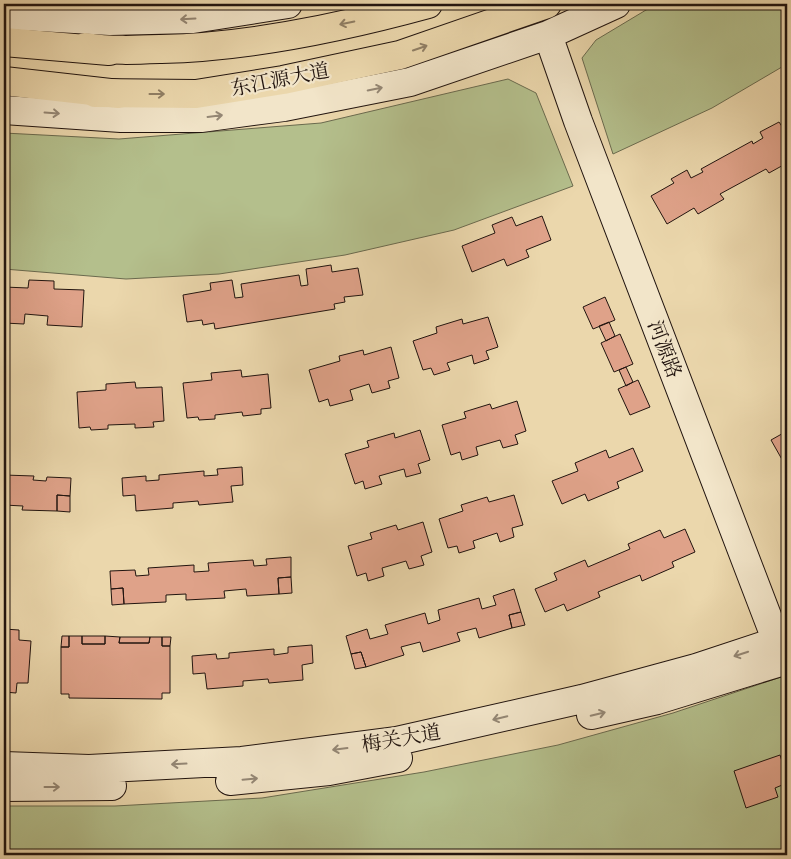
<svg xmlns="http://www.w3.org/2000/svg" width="791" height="859" font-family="'IM FELL DW Pica','Noto Serif SC',serif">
<rect width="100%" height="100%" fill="#ebd7ac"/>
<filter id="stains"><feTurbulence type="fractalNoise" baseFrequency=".004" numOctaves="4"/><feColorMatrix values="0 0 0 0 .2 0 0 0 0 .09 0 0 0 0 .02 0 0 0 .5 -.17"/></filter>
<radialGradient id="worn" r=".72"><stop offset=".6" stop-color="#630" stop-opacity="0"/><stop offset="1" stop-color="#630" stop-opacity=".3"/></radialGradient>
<path fill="#b4bf8c" stroke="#6a6a4e" d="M656,4h131v60l-75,44 -99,46 -31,-96 14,-18z
M508,79l28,14 37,93 -119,44 -109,25 -126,19 -93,5 -122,-10v-136l115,6 202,-16z
M787,675v180h-783v-49h111l147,-8 162,-26 134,-27 115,-32z"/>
<path fill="#dfa289" stroke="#21140f" d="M779,122l4,6 4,-2v37l-18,10 -3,-4 -46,25 4,5 -26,15 -4,-6 -27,16 -16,-28 23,-13 -3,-4 16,-9 4,8 12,-6 -2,-3 51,-28 1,3 10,-6 -3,-6z
M542,216l9,24 -25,10 3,7 -22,9 -3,-7 -32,13 -10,-26 33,-13 -3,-8 20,-8 4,9z
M331,265l1,7 26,-4 5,27 -19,2 1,5 -11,2 1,5 -120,20 -1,-6 -11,2 -1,-5 -15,2 -4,-27 28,-5 -1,-7 22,-3 3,18 8,-1 -2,-13 58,-9 2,11 7,-1 -2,-16z
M29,280l25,1v8l30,1 -2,37 -35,-2 1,-9 -23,-2 -1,10 -20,-1v-36l24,1z
M605,297l10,23 -22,9 -10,-22z
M488,317l10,30 -12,4 3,8 -15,5 -2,-9 -25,8 3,7 -16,5 -3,-7 -8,2 -10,-29 24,-8 -1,-6 26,-8 1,5z
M609,322l6,14 -9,5 -7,-15z
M620,334l13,30 -19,8 -13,-29z
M391,347l8,31 -11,3 2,7 -18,5 -3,-9 -19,6 3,10 -23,6 -2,-7 -9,3 -10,-32 31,-9 -1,-5 24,-6 1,5z
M626,367l7,15 -7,4 -7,-16z
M241,370l1,7 26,-3 3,34 -10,1v5l-18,2 -1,-4 -27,3v4l-16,1 -1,-3 -11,1 -4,-35 29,-3 -1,-7z
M638,380l12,27 -20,8 -12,-26z
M135,382l1,6 26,-1 2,34 -11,1 1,5 -19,1v-4l-27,1v4l-17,1 -1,-3 -11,1 -2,-36 29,-2v-6z
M517,401l9,30 -11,4 3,9 -15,4 -3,-8 -24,7 2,8 -16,5 -2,-8 -9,3 -9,-30 24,-7 -2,-6 26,-8 2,5z
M420,430l10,30 -12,4 3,9 -15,4 -2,-8 -25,7 3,8 -17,5 -2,-8 -8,3 -10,-30 24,-7 -2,-6 27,-8 1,5z
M787,431v31l-3,1 -13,-23z
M633,448l10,23 -26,11 2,6 -31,13 -3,-7 -23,10 -10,-23 26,-10 -3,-8 31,-13 3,8z
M242,467l1,18 -12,1 2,16 -34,3 -1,-4 -25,2v5l-37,3 -1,-16 -12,1 -1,-18 24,-2v5l13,-1v-5l45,-4v5l14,-1 -1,-6z
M4,475l30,1 -1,4 13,1 1,-4 24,1 -1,18 -13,-1v16l-35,-1 1,-4 -19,-1z
M57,495l13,1v16l-13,-1z
M514,495l9,30 -11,3 2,9 -14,5 -3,-9 -24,8 2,7 -16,5 -2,-7 -9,2 -9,-29 24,-8 -2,-6 26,-8 2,5z
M423,522l9,30 -11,4 3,9 -15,4 -3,-8 -24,7 2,8 -16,5 -2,-8 -9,3 -9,-30 24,-7 -2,-6 26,-8 2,5z
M685,529l10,23 -23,10 2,5 -32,14 -2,-6 -42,17 2,5 -33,14 -3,-7 -19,8 -10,-23 22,-9 -3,-7 31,-13 3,7 42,-18 -2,-5 32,-14 4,8z
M291,557v20l-13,1 1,16 -32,2 -1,-7 -22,2 1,7 -39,2v-6l-20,1v7l-42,2 -1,-16 -12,1 -1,-18 25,-1 1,6 13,-1 -1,-7 46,-3v7l15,-1 -1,-8 45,-3 1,6 13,-1 -1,-6z
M291,577l1,16 -13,1 -1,-16z
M123,588l1,16 -12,1 -1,-16z
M514,589l7,23 -12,3 3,13 -33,10 -3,-10 -19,5 3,8 -37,11 -3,-10 -19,5 3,8 -38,12 -5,-15 -10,2 -5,-18 21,-7 3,10 18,-5 -3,-9 40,-12 3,11 12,-4 -2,-10 41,-12 3,11 14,-4 -3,-9z
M521,612l4,13 -13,3 -3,-13z
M4,629l15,1v10l12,1 -3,42h-11l-1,10 -12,-1z
M62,636h7v11h-8z
M69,636h13v8h23v-8l15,1 -1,6h30l1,-6h12v9h8v47h-8v6l-93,-1v-4h-8v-47h8z
M82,636h23v8h-23z
M120,637h30l-1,6h-30z
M162,637h9l-1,9h-8z
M312,645l1,18 -11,2 1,15 -34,3 -1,-4 -25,2v5l-36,3 -2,-16 -12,1 -1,-18 24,-2 1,5 12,-1v-5l45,-4v6l14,-2v-6z
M361,652l5,15 -11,2 -4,-15z
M780,755l7,22v6l-12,5 3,9 -32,11 -12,-37z"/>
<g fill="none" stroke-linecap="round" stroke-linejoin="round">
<defs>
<path id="secondary" d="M4,15l106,6 83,-2 95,-15
M548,35l30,86 199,521 6,18
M4,110l117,8h80l83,-11 126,-25 138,-47 68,-31
M591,715l66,-15 130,-40
M4,766l85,3 153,-8 155,-20 185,-42 114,-31 91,-30
M230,781l99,-10 69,-13
M4,787l108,-1"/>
<path id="primary" d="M85,47c26,4 50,3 76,2 88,-2 183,-22 267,-45
M95,93l101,1 87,-14 117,-25 147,-51"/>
<path id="highway" d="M4,42l105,9
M4,81l115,13"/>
</defs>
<use href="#secondary" stroke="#21140f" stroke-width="30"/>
<use href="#primary" stroke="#21140f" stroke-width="30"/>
<use href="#highway" stroke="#21140f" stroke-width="30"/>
<use href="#secondary" stroke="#f2e5c9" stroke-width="28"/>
<use href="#primary" stroke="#ebd7ac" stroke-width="28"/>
<use href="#highway" stroke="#ebd7ac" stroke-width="28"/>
</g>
<defs><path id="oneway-shaft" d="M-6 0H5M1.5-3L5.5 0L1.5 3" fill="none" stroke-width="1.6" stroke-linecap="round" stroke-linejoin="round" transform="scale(1.25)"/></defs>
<g stroke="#948775">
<use href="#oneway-shaft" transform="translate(188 19) rotate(177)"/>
<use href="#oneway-shaft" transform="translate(375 89) rotate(-11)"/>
<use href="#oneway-shaft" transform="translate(52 113) rotate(4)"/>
<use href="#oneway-shaft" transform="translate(215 116) rotate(-7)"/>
<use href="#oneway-shaft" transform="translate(741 654) rotate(162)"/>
<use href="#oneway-shaft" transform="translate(598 714) rotate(-13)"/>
<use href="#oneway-shaft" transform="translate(500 718) rotate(167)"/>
<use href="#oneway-shaft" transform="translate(340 749) rotate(173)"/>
<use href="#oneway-shaft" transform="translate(179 764) rotate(177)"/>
<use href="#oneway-shaft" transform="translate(250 779) rotate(-5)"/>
<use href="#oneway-shaft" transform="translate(52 787)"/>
</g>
<g stroke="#907f65">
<use href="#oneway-shaft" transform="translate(347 23) rotate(168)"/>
<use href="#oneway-shaft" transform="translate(420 48) rotate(-19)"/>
<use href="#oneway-shaft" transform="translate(157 94)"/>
</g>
<g text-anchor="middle" stroke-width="4.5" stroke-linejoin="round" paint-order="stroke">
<g font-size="20" fill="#21140f" stroke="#f2e5c9">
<text transform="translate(280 79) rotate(-11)" y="7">东江源大道</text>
<text transform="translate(665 349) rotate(69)" y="7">河源路</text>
<text transform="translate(401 738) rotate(-10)" y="7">梅关大道</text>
</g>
</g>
<rect width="791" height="859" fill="none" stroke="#ebd7ac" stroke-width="20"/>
<rect x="5" y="5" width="781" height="849" fill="none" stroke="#21140f" stroke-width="2.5"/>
<rect x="10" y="10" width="771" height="839" fill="none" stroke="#21140f"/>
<rect width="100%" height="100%" filter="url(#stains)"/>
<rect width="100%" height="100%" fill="url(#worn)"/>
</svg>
